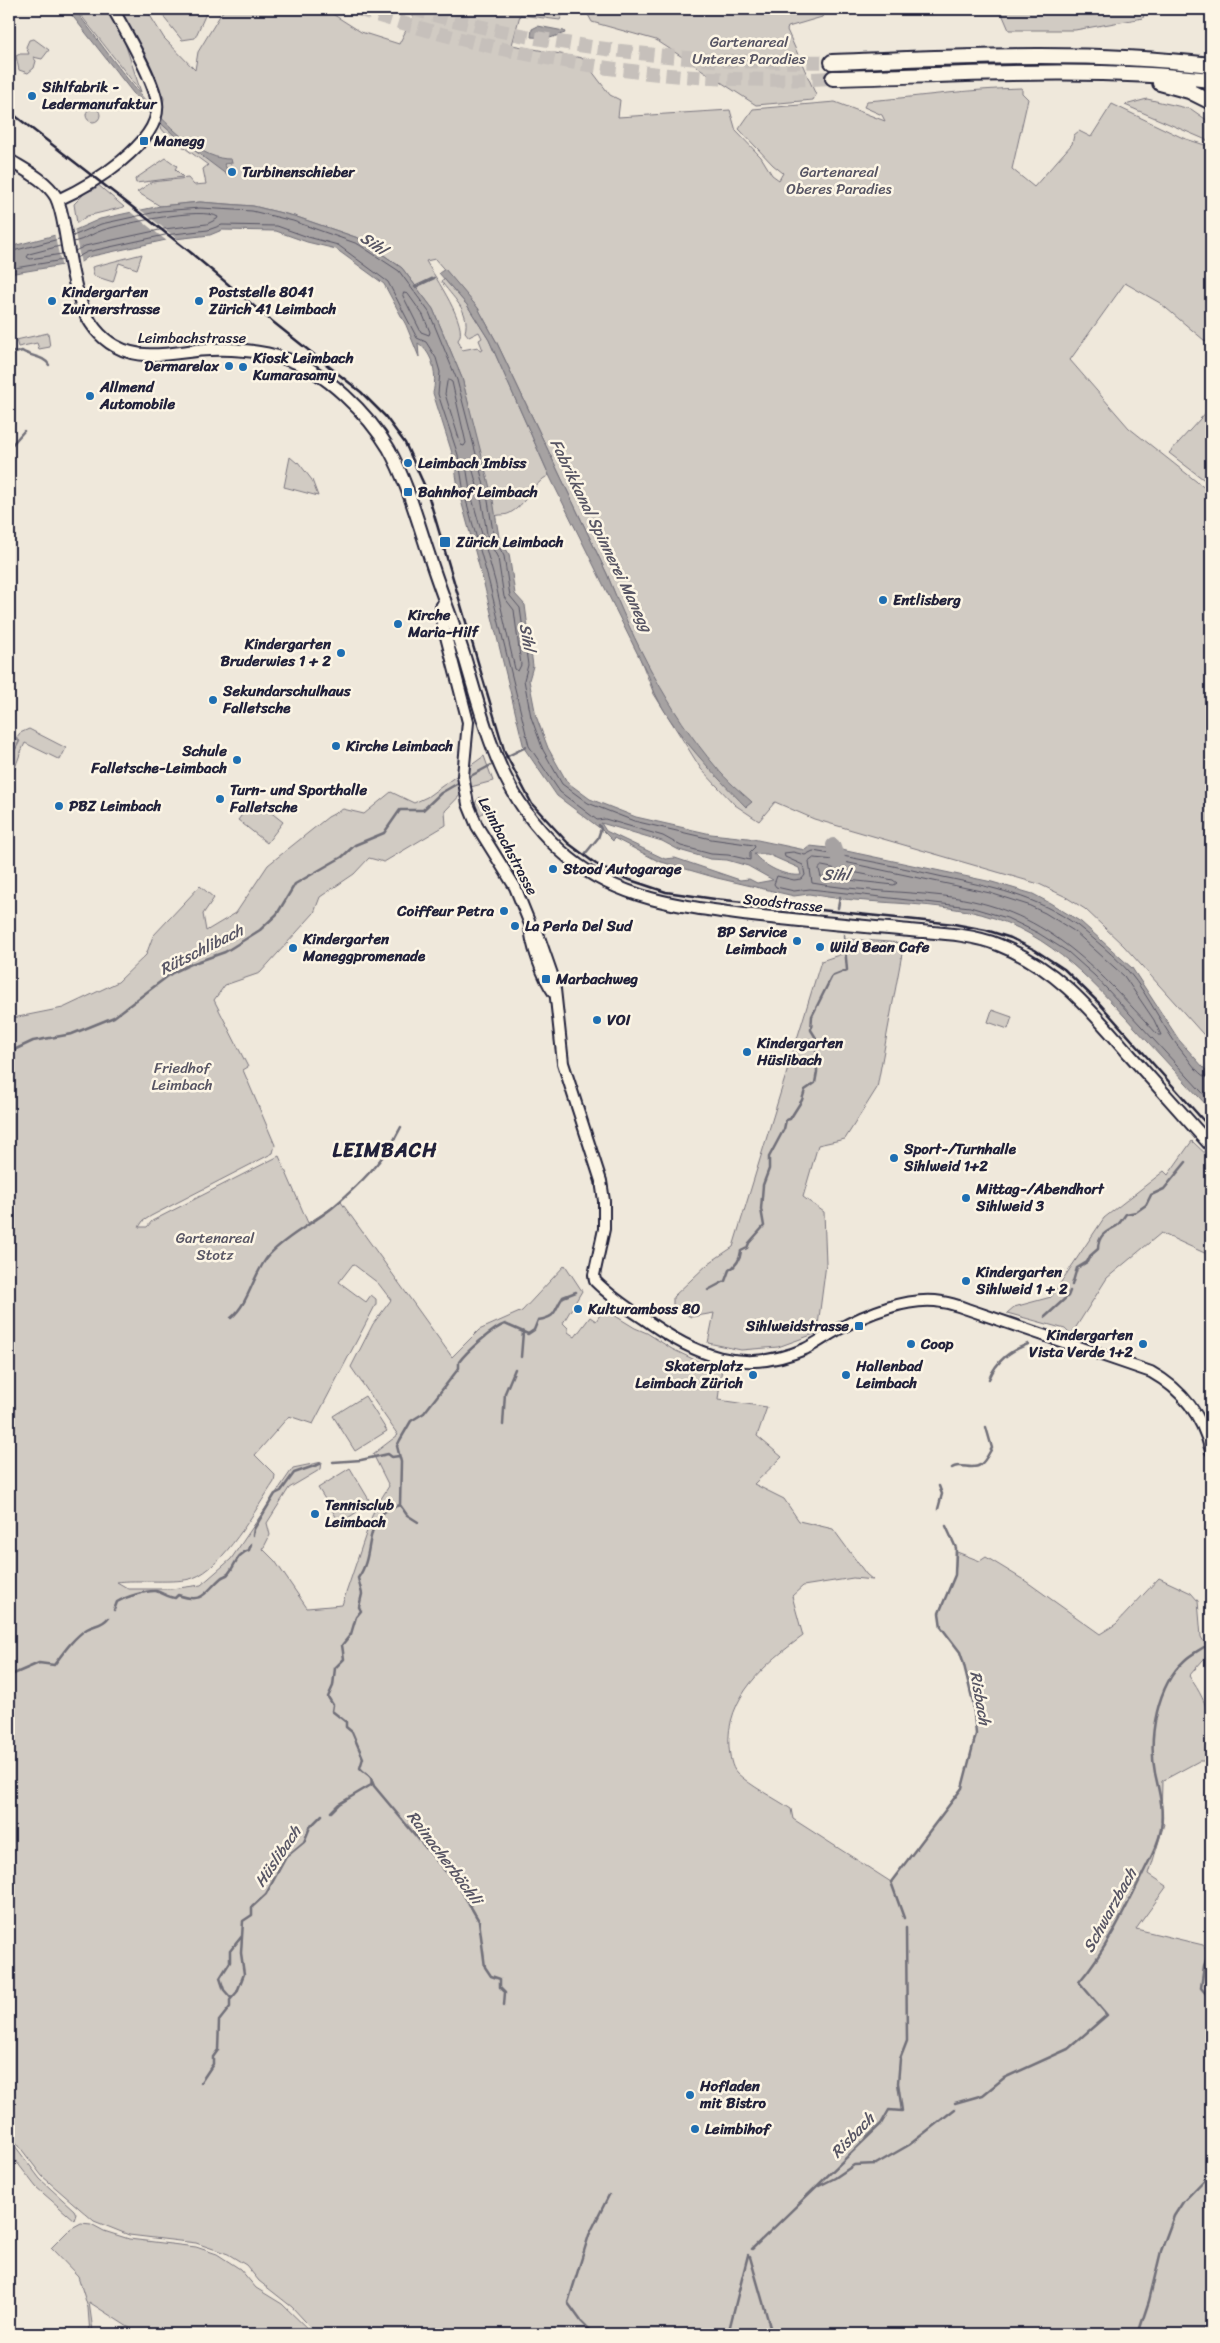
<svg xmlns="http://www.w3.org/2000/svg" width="1220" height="2343" font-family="Sriracha,sans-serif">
<rect width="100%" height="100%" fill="#efe8db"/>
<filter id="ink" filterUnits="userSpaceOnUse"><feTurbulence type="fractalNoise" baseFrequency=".02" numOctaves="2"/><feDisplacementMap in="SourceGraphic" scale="10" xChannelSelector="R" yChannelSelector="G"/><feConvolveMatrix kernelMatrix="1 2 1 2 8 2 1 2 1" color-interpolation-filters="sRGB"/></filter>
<g filter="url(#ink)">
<path fill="#d1cbc3" stroke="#7a767f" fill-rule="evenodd" d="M76,9h34l12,25 19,58z
M116,9h30l18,29 31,32 3,-18 26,-43h28l3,2 52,-2 24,4 30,19 38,12 18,-35h148l-5,11 -40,-5 -8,30 70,13 28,37 10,5 -2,17 112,-7 6,21 25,26 11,18 7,5 4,-7 -10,-8 -34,-36 14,-20 82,-7 50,19 -3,-6 -18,-8 3,-6c52,-4 102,-12 155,-13v5l6,6 -16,70 22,18 38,-43 2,-9 5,-4 12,6 21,-33 71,34 28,9v199l-51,-43 -35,-20 -55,77 59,68 82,65v550l-87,-97 -39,-37 -21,-13 -25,-12 -225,-65 -39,-17 -16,19 -24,-16 -34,-36 -47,-75 -47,-120 -111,-233 -18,-33 -43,-49 -9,2c8,15 44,66 32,79l4,10 16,-3 2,4 3,-1 -4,-10 3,-2 -3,-6 -10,5 -4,-5c6,-21 -14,-36 -24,-51l3,-2 23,26 22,35 60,135c-17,9 -23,30 -39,38 -6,3 -9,1 -15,3l-33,-138 -29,-69 -31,-41 -41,-29 -67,-23 -41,-10 -53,-4 -40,4 -23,-14 15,-10 36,-4 6,7 12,-1 -3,-15 5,-4 -41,-30 -7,-8 4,-29z
M161,9h47l-13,29 -13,2 -17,-21z
M585,9h241l-4,8 -34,10 -1,3 29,65 -3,5 -57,5 -100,-65 -64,-18z
M1000,9h53l9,4 12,-1 4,-3h68l-3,9 -68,12h-66z
M34,39l15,11 -7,9 -9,-2 3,4 -2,7 -6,5 -9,-3 -3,-14 4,-2h9l-3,-7 3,-7z
M1147,99l44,10 20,14v19l-86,-37z
M86 115a7 7 0 1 1 14 0a7 7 0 1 1-14 0Z
M166,158l11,8 -2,3 8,8 -47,6 -1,-4z
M97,184l27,23 -37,9 -10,7 -3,-19 12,-12 9,-3z
M142,254l-5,15 -18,-6 -6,19 -19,-6 -2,-9z
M48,333l2,14 -11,2 -2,-6 -19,4 -2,-7z
M1211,407v78l-42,-32z
M290,457l7,6 1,-1 14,18 6,16 -34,-9z
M29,729l37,19 -6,12 -35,-17c-7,13 -9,26 -16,39l2,5 -2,7v-57l10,4 -7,15 8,-15 -4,-3 4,-5z
M484,756l9,25 -26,7 -22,23 1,14 -62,37 -15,-4 -15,16 -34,23 -6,16 -54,60 -35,12 -11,15 34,67 -5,3 32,75 -2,8 -122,63 -8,5 -4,6h8l5,-6 127,-65 29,67 33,-21 111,155 27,-27 43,-19 43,-46 17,26 -19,32 5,5v4l7,5 15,-20 6,4 8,-12 31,19 12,5 25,16 25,12 25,6 -4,33 49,7 -10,29 25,21 -28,27 30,15 15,22 34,8 33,45 7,6 -20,-2 -50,8 -11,10 11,40c-37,27 -78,61 -74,112 1,7 2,19 8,25 15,14 36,24 54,36l2,10 98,63 71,-94 14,-54 -3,-32 -10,-41 -3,-9 -19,-25 -2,-14 16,-38 2,-23 23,9 6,-4 41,25 73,52 16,-10 43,-46 32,15 7,8 3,36 9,15 -21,24c23,33 22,46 22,85h-12l-37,20 -1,41 3,2 -15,50 18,12 -31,43 67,16 8,10v379h-894l-25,-27 -33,-26 -13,-16 -18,-11 -32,-11 -67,-8 -35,-14 -52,-45 -33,-43v-1111l4,-4 50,-10 55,-26 28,-27 7,-19 47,-50 14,12 -11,16 3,17 30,-18 32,-48 60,-48 15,-8 21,5 27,-22 23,11 13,-6zM353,1264l25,19 13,17 -18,24 -22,43 47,68 -25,19 16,32 -15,24 -32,95 -35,3 -32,-47 -12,-12 7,-14 -3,-12 22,-35 32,-19 1,-7 -29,6 -62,91 -30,26 -30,4h-42l-12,-7c19,-3 60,2 76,-4 31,-11 62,-68 81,-96l1,-7 -20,-20 34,-39 24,8 63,-120v-5l-5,-4 -5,7 -27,-20z
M480,797l11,10 -11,8 -5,-12z
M254,799l29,23 -16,21 -29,-23z
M847,939l57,4 -27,145 -32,51 -27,6 -15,52 21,15 2,52 -9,69 -39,14 -37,3 -33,-7 6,-30 -23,4 -18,-10v-10l36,-34 24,-16 88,-286 21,-7z
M992,1010l20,7 -4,12 -20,-7z
M1192,1141l19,18v97l-50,-23 -54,45 -36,57 -6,-6 -58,-16 7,-6 37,-10 53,-79 60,-47 4,4z
M365,1396l22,35 -32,20 -22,-35z
M350,1468l21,35 -31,20 -22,-35z
M9,2138l31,41 34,31 2,4 -2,6 -38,-33 -27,-35z
M81,2223l10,1 13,7 25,8 67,8 21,7 23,15 16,19 26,16 31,30h-174l-50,-32 4,29v3h-3l-2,-26 -10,-32 -27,-28 19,-19z"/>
<path fill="#a6a2a2" stroke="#716f79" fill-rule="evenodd" d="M67,9h7c32,38 103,152 157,150l1,4 -8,1 5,8 -2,3 -53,-40 -26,-23z
M538,26l26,5 1,2 -15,5 -19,-1 1,-8z
M200,202l53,4 41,10 67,23 41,29 31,41 29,69 31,122 6,37 10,17 6,40 10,11 8,61 -4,14 7,36 12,32 19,34 23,17 46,18 75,17 37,4 57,12 5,-4 27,3 155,33 41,12 17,9 31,19 51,46 47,72 32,36v34c-25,-27 -50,-54 -75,-81 -49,-54 -94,-103 -168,-118 -53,-10 -107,-7 -159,-17l-15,2 -77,-18 -59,-17 -44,-23 -1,3 -12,-12 -44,-33 -33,-48 -40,-164 -25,-91 -6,-37 -20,-63c4,-17 1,-39 -15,-50l1,14 -13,-32 -22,-41 -48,-35 -29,-7 -31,-11 -54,-1 -12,5 -44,5 -78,17 -7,5 -72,12v-27l66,-17 25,-11 60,-13zM601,823l61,18 17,9 31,9 17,1 21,6 25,14 -16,3 -8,-4 -9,1 -65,-22 -10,1 -59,-28zM754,854h13l32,14 2,7c-16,2 -37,-9 -47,-21z
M445,269l33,39 18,33 111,233c27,68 61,137 109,193 10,13 24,24 36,35l-6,5c-32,-33 -85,-86 -97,-130l-100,-202 -60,-135 -22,-35 -28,-32z"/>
<path fill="#efe8db" d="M138,208l42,33 -12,1 -40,-32z
M74,228l7,36 -19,4 -8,-35z"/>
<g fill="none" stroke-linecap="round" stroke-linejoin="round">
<path stroke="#575564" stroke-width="1" d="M73,236l28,-12 60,-13 39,-3 52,3 41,10 65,23 41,27 30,41 28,68 31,121 6,37 10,18 6,40 10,12 8,57 -4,15 7,37 12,33 19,34 26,19 46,18 77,18 43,6 1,2 -5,5v8l-22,-5 -17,-1 -30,-8 -18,-10 -58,-17 -8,1 -37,-28 -31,-46 -40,-164 -25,-89 -6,-38 -20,-61 2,-22 -4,-14 -10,-16 -9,-4 -29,-56 -50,-37 -30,-8 -31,-11 -55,-1 -14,5 -43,5 -78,17 -11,6
M74,242c10,-2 19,-9 29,-12 20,-6 99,-24 115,-13l-1,2 -10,5 -43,5 -79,17 -10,5
M60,246l-31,8 -2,3 3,2 32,-5
M9,252l50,-13
M9,269l54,-9
M404,293l4,1 15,21 7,17 -1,3 -8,-3 -18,-36z
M449,380l3,2 14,61 -2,3 -3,-1 -16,-51 2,-12z
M468,463l3,1 11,39 6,37 10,18 6,39 10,13 7,55 -3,6 -3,-2 -20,-88 -25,-90 -4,-26z
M814,858l21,2 155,33 38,12 17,8 29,18 50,45 30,44 7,15h-3c-65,-70 -112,-127 -214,-139 -44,-5 -88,-5 -132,-13l-3,-21z
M822,866l71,14 4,3 -3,2 -73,-8 -2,-8z
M1211,1079c-11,-1 -20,-17 -27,-25 -21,-25 -34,-57 -55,-82 -13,-15 -35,-33 -51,-46 -41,-30 -87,-39 -135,-49 -43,-10 -86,-19 -130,-26l-8,4 -12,-3 -9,1 1,4 18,8 2,10 -3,4 -8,1 -17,-4 -3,8 2,3 18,4 16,-2 160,18 37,11 31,15 30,19 27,24 116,126"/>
<path stroke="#716f79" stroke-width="2.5" d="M415,287l19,-9
M9,350l6,3 7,-2c9,6 22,5 27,14
M9,448l15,-17
M502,759l24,-12
M467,778l28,-15
M585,854l13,-16 3,-9 -2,-4
M838,908l2,-11
M9,1058l7,-9 17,-8 39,-7 42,-17 58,-44 19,-9 34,-12 35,-22 17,-16 18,-30 47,-27 13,-12 29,-12 16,-23h23l18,-17 19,-11
M1072,1285l5,-17 10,-6 3,-6 8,-7c0,-13 7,-17 17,-22 4,-2 8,-9 11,-13l10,-2 10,-7 5,-10 13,-6 22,-27
M708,1290l17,-9 4,-11c7,-4 11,-10 12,-19l6,-3 2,-5 15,-17 -3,-17 2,-24 6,-16v-12l15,-28 2,-9 4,-1 12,-19 3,-10 10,-7 2,-11v-18l-3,-10 2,-6 -5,-8 1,-14 20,-40 15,-6 -3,-35
M1045,1317l23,-21 2,-5
M231,1318c20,-17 22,-46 39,-64 18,-19 42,-30 62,-46 27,-23 53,-48 69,-81
M521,1357l2,-25
M989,1379c8,-19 21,-28 39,-35
M503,1425l2,-32 10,-24
M333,1462l28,-2 27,-6 4,3 7,-1
M952,1468c8,-6 20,3 28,-3 5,-3 9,-12 12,-17l-6,-21
M400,1505l7,10 11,7
M938,1509l4,-15 -3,-8
M253,1535l1,-6 21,-35 6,-3 13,-18 26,-9
M114,1610l3,-8c8,-5 31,-12 39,-11 7,2 12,6 19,7l3,-3c26,9 26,-2 43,-17 2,-2 5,-2 7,-4 8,-9 8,-20 21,-24l2,-6
M9,1676l30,-13 15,2c9,-12 20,-28 33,-36 7,-4 16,-4 21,-11
M372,1781l2,5 87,104 18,31 6,46 6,9 9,3v8l5,5 -1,13
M331,1812l8,-8 32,-19c3,-11 -6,-10 -11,-17l3,-10 -11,-26 -6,-5v-5l-14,-11 1,-6 -5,-8 5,-11 2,-18 9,-9 -2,-14 9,-11 5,-17 5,-6 -2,-4 3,-13 -4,-16c19,-25 2,-64 42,-73l1,-43 -4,-16 3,-6 11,-19 13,-8 35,-45v-6c7,-10 34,-34 46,-38l23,10 6,-4 4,-10c20,-3 15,-9 25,-23l13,-5
M904,1918l-13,-36 71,-94 14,-54 -3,-32 -10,-41 -3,-9 -19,-25 -2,-14 16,-38 1,-27 -10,-22
M1211,1946l-7,20 -3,22 10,12
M231,1998l-7,-8 -4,-12 10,-16v-11l12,-15
M201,2082l12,-18v-7l5,-7 1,-29 11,-14v-7l7,-8 7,-18 -3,-21 2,-32 9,-6v-8l14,-13 20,-37 18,-15 6,-15 12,-12
M955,2103l28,-8 21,-17 64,-29 39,-34 -28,-33c28,-33 48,-76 67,-115 6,-11 13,-25 15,-38 3,-21 -2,-37 -6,-56 -7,-36 2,-88 30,-113 5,-5 13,-9 19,-13
M819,2186l16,-8 19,-13 22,-1 33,-19 46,-36
M752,2249l129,-125 8,-14 13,1 -4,-28 2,-24 7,-18 -1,-113
M750,2257l22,77
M594,2334l-13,-13 -13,-18 21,-68 20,-40
M728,2334l20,-79
M1138,2334l11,-33 12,-50 13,-35 9,-14 28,-29"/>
<path stroke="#a6a2a2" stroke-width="14" d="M833,845l8,22"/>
<path stroke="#c6c0bb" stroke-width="14" stroke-dasharray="14 7" stroke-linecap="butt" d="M358,9c151,50 315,78 475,69
M413,9c89,26 183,41 275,49 48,5 97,3 144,4"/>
<defs>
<path id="secondary" d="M58,200c31,-14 104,-57 99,-97 -3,-23 -32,-73 -44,-94
M445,600l-4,7v10l27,105 -5,54 5,28 9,22 38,61 15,37 8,10 16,46 9,83 38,118 3,20v28l-10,46 1,6c14,14 31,26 48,37 51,37 99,58 162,31 12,-6 21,-13 32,-19 29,-16 72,-34 105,-28 8,1 17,4 25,7l184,63c32,18 51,43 60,79
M530,924c0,19 13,54 24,69"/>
<path id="primary" d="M9,160c16,10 37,20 47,37 5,10 7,23 9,34 7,39 11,93 50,115 26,15 57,7 85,4 28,-2 59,0 86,9 39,11 83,56 103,90 18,33 28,70 40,106 11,36 26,70 37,107 23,78 37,141 103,196 51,42 116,49 179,57 52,6 104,10 156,15 31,3 65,3 95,15 58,23 91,64 131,110 27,30 54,61 81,91"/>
<path id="highway" d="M832,62c127,-5 253,-12 379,3
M833,78c126,-3 253,-12 378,2
M1160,83l29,8 22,11"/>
</defs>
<use href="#secondary" stroke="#22223b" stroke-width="14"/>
<use href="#primary" stroke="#22223b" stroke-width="15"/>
<use href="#highway" stroke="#22223b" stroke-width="18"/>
<use href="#secondary" stroke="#fcf5e5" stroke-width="10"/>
<use href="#primary" stroke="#fcf5e5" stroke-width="11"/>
<use href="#highway" stroke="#fcf5e5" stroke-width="14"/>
<path stroke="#22223b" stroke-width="2.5" d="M9,111l185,144
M190,252l78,66 93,74 24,24 20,27 22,48 78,262 27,51 36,39 28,21 22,12 48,16 49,7 239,25 32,6 25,8 24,12 29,19 35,34 112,126"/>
</g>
</g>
<g fill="#1f6fb2" stroke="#fcf5e5" stroke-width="2">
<circle cx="32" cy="96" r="5"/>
<rect x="139" y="136" width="10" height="10" rx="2.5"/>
<circle cx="232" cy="172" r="5"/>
<circle cx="52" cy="301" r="5"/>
<circle cx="199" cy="301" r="5"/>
<circle cx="229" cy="366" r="5"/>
<circle cx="243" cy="367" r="5"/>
<circle cx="90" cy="396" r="5"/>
<circle cx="408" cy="463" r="5"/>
<rect x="403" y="487" width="10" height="10" rx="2.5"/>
<rect x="439" y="536" width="12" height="12" rx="2.5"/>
<circle cx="883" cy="600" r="5"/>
<circle cx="398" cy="624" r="5"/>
<circle cx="341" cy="653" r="5"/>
<circle cx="213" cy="700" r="5"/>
<circle cx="336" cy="746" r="5"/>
<circle cx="237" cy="760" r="5"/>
<circle cx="220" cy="799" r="5"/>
<circle cx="59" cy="806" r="5"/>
<circle cx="553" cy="869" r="5"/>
<circle cx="504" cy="911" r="5"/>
<circle cx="515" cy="926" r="5"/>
<circle cx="797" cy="941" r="5"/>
<circle cx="820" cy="947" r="5"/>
<circle cx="293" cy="948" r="5"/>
<rect x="541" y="974" width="10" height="10" rx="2.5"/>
<circle cx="597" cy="1020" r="5"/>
<circle cx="747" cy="1052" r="5"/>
<circle cx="894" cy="1158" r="5"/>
<circle cx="966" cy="1198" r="5"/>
<circle cx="966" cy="1281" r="5"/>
<circle cx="578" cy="1309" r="5"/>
<rect x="854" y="1321" width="10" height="10" rx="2.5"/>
<circle cx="911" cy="1344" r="5"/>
<circle cx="1143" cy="1344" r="5"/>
<circle cx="753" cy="1375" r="5"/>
<circle cx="846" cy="1375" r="5"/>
<circle cx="315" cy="1514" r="5"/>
<circle cx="690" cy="2095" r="5"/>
<circle cx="695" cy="2129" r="5"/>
</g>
<g text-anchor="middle" stroke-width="5" stroke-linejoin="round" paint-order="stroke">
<g font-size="15" fill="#575564" stroke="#fcf5e5">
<text x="749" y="47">Gartenareal<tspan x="749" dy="17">Unteres Paradies</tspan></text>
<text x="839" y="177">Gartenareal<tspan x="839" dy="17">Oberes Paradies</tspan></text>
<text x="182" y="1073">Friedhof<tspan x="182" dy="17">Leimbach</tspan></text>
<text x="215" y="1243">Gartenareal<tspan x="215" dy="17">Stotz</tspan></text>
</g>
<g font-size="15" font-weight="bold" fill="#22223b" stroke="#fcf5e5" text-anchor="start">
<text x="42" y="92">Sihlfabrik -<tspan x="42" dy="17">Ledermanufaktur</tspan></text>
<text x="154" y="146">Manegg</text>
<text x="242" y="177">Turbinenschieber</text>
<text x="62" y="297">Kindergarten<tspan x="62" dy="17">Zwirnerstrasse</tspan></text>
<text x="209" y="297">Poststelle 8041<tspan x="209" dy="17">Zürich 41 Leimbach</tspan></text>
<text x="253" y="363">Kiosk Leimbach<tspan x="253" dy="17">Kumarasamy</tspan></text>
<text x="219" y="371" text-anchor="end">Dermarelax</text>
<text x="100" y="392">Allmend<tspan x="100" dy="17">Automobile</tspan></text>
<text x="418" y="468">Leimbach Imbiss</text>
<text x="418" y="497">Bahnhof Leimbach</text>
<text x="456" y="547">Zürich Leimbach</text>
<text x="893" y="605">Entlisberg</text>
<text x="408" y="620">Kirche<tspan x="408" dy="17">Maria-Hilf</tspan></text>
<text x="331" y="649" text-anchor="end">Kindergarten<tspan x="331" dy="17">Bruderwies 1 + 2</tspan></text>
<text x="223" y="696">Sekundarschulhaus<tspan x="223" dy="17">Falletsche</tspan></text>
<text x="346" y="751">Kirche Leimbach</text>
<text x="227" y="756" text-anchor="end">Schule<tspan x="227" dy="17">Falletsche-Leimbach</tspan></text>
<text x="230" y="795">Turn- und Sporthalle<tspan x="230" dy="17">Falletsche</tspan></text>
<text x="69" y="811">PBZ Leimbach</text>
<text x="563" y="874">Stood Autogarage</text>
<text x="494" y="916" text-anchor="end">Coiffeur Petra</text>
<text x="525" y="931">La Perla Del Sud</text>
<text x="787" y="937" text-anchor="end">BP Service<tspan x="787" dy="17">Leimbach</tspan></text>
<text x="303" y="944">Kindergarten<tspan x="303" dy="17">Maneggpromenade</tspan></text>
<text x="830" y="952">Wild Bean Cafe</text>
<text x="556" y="984">Marbachweg</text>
<text x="607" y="1025">VOI</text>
<text x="757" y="1048">Kindergarten<tspan x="757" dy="17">Hüslibach</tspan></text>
<text x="904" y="1154">Sport-/Turnhalle<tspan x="904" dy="17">Sihlweid 1+2</tspan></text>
<text x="976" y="1194">Mittag-/Abendhort<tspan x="976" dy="17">Sihlweid 3</tspan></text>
<text x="976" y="1277">Kindergarten<tspan x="976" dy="17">Sihlweid 1 + 2</tspan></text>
<text x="588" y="1314">Kulturamboss 80</text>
<text x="849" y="1331" text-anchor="end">Sihlweidstrasse</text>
<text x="1133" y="1340" text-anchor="end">Kindergarten<tspan x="1133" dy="17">Vista Verde 1+2</tspan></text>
<text x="921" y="1349">Coop</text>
<text x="743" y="1371" text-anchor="end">Skaterplatz<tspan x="743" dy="17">Leimbach Zürich</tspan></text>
<text x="856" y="1371">Hallenbad<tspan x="856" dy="17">Leimbach</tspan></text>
<text x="325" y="1510">Tennisclub<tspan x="325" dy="17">Leimbach</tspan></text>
<text x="700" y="2091">Hofladen<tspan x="700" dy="17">mit Bistro</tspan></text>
<text x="705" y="2134">Leimbihof</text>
</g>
<g font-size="15" fill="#22223b" stroke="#fcf5e5">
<text x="192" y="343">Leimbachstrasse</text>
<text transform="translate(508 846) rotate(62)" y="5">Leimbachstrasse</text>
<text transform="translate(783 903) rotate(6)" y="5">Soodstrasse</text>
</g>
<g font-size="16" font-style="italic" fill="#575564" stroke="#fcf5e5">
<text transform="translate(374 243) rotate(35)" y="6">Sihl</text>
<text transform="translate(602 535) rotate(64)" y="6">Fabrikkanal Spinnerei Manegg</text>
<text transform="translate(528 637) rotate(80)" y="6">Sihl</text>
<text x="836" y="880">Sihl</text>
<text transform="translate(201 949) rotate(-27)" y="6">Rütschlibach</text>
<text transform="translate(981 1698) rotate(80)" y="6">Risbach</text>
<text transform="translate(277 1856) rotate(-56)" y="6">Hüslibach</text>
<text transform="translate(445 1857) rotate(53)" y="6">Rainacherbächli</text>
<text transform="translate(1109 1910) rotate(-61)" y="6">Schwarzbach</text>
<text transform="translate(852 2135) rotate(-46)" y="6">Risbach</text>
</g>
<g font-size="20" font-weight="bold" letter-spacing="1" fill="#22223b" stroke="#fcf5e5">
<text x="385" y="1157">LEIMBACH</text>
</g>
</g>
<rect width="1220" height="2343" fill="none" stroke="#fcf5e5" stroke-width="30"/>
<rect x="15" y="15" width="1190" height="2313" fill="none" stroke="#22223b" stroke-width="2" filter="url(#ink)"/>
</svg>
